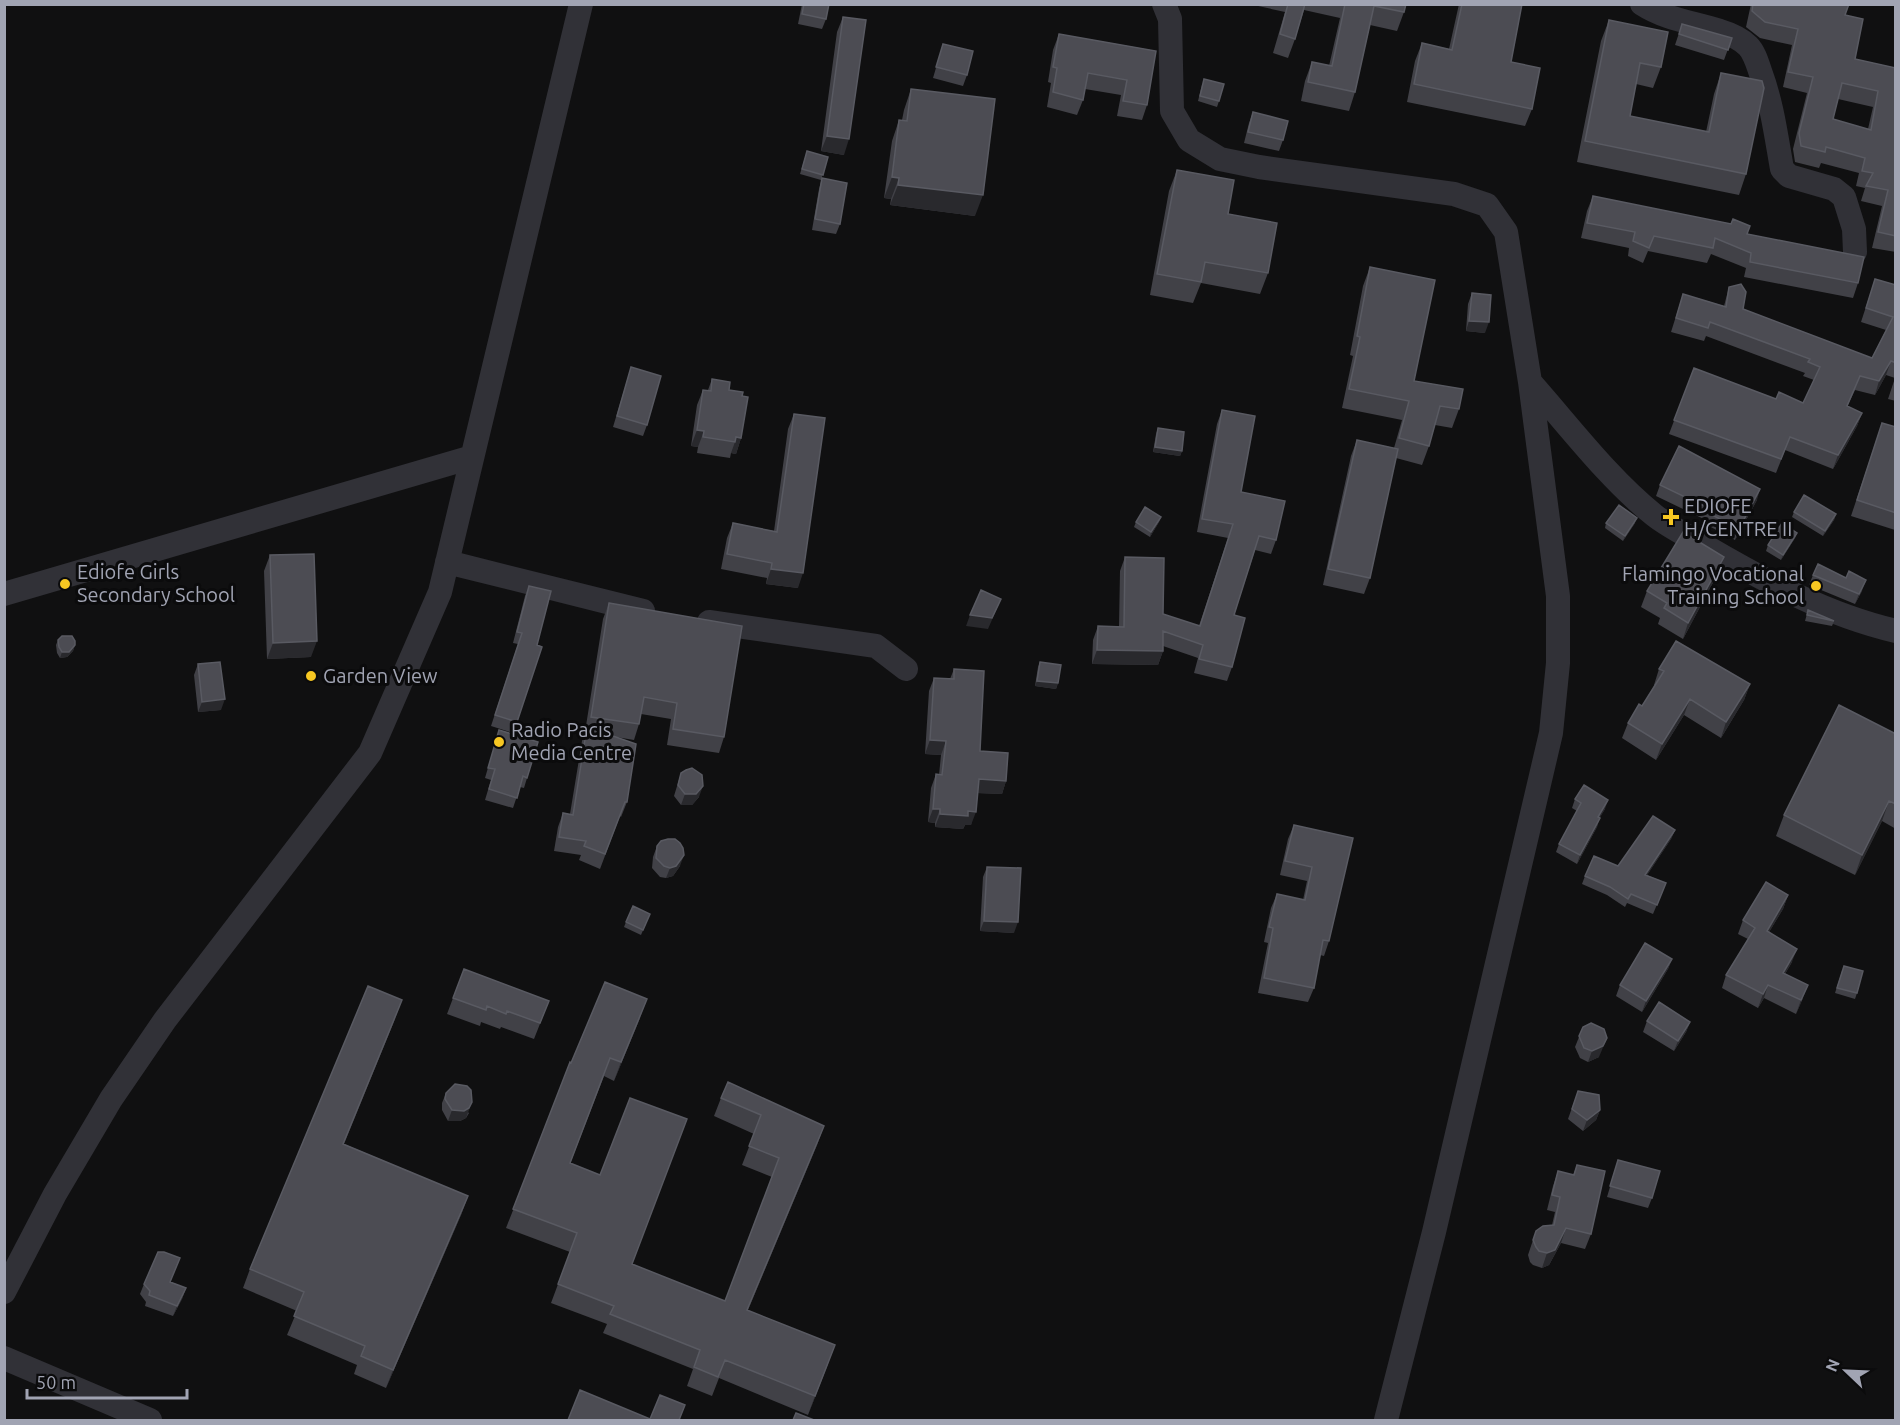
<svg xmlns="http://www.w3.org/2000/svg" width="1900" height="1425" font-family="Ubuntu,sans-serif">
<rect width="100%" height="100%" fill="#101011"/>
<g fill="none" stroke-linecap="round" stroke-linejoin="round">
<path stroke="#313137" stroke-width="24" d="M1164,4l6,15 2,92 17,29 31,19 39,8 195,27 33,11 19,27 24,150 28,214v67l-7,70 -117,499 -48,188
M1642,4c25,16 51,18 78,27 10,3 20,7 28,15 6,6 9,16 12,25 12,32 16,64 22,98l7,7 45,13 10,8 10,32 1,23
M1530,382c39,44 78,96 124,133 15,12 34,21 51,31 60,35 122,69 191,85
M447,562l196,49
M4,594l468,-137
M709,622l167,24 30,23
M4,1292l51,-98 56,-95 54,-79 205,-267 70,-161 141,-588
M4,1358l146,62"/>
</g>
<path fill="#414147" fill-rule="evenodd" d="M802,4h27l-3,15 -4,10 -24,-5z
M1249,4h157l-2,8 -7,19 -27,-6 -15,67 -6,19 -48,-10 4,-20 7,-19 17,4 11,-48 -36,-8 -9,29 -7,19 -15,-5 12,-41z
M1459,4h63l-11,58 21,47 -7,17 -118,-24 8,-41 7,-18 27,6z
M1751,4h98l-4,11 10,44 41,9v184l-24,-4 10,-42 -21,-5 4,-13 -9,-2 3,-13 -38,-10 -2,5 -24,-6 -2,-13 14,-56 -24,-6 9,-42 -32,-7 -14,-11zM1838,99l35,8 -5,22 -35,-10z
M843,17l1,138 -23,-4 16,-119z
M1609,20l52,47 -8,21 -17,-4 -6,32 76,16 8,-38 7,-21 25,101 -7,21 -162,-33 24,-121z
M1682,24l50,14 -8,22 -49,-15z
M1059,34l97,17 -9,54 -5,15 -25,-4 4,-21 -36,-6 -2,11 -6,15 -30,-8 4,-24 -3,-1 5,-32z
M943,44l24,31 -4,11 -30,-8z
M1202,85l17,16 -2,6 -19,-6z
M911,89l64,127 -85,-11 1,-6 -7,-1 8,-57 7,-21h3l2,-10z
M1253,112l30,28 -4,11 -35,-8 5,-20z
M807,151l21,6 -7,23 -21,-6z
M1177,170l51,44 40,59 -8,21 -59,-11 -8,20 -43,-8 19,-104z
M822,178l18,46 -4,10 -24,-4 7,-41z
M1593,196l154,38 111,49 -5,15 -109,-21 2,-9 -35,-14 -4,9 -59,-12 -5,12 -15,-7 1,-8 -48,-10 6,-27z
M1370,267l44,114 45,28 -7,19 -17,-3 -6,21 -7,19 -26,-7 -26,120 -6,16 -41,-9 28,-129 6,-16 37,8 8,-28 -60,-12 11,-52 -3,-1 13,-69z
M1875,279l21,6v116l-8,-2 7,-21 -9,-3 -11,20 -20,-5 -8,17 15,6 -5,13 -24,43 -48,-19 -9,23 -107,-39 25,-66 82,31 27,4 11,-23 -11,-4 2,-3 -99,-37 -2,5 -33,-9 12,-38 41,12 5,-19 14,22 129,49 14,-28 -25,-8z
M1472,293l13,40 -19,-2 2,-27z
M631,367l16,58 -4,11 -30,-9z
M712,379l17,11 13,6 -1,42 -5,16 -5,-1 -1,5 -33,-5 1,-6 -7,-1 6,-41 6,-15h5z
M1222,410l19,82 35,48 -5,14 -16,-4 -21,65 -2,52 -5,14 -33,-8 4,-15 -35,-12v5l-5,14 -66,-1 1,-24 5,-14 21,1 1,-56 5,-14 38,57 36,12 29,-88 -31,-6 20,-108z
M794,414l4,174 -32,-4 1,-6 -46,-9 6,-31 6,-15 41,8 14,-102z
M1882,423l14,4v100l-1,3 -44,-14z
M1158,428l24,23 -2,5 -27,-4 3,-18z
M1660,485l97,15 -22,40 -26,-14 1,-4 -54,-26z
M1794,512l42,2 -2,6 -11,16 -31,-19z
M1161,517l-2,5 -9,15 -16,-10 2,-5z
M1606,523h29l-12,18 -18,-13z
M1797,533l-2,5 -14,22 -15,-9 2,-6z
M270,555l41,102 -44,2 -3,-88z
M1724,557l-6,16 -35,66 -25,-15 2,-6 -19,-11 6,-16z
M1813,575l33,3 16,13 -7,13 -46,-19z
M529,586l-12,136 -4,11 -22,-7 27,-82 -5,-1 12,-47z
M609,603l115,134 -5,16 -52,-8 4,-26 -30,-5 -2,10 -5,16 -18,-3 11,65 -6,15 -1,-1 -20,53 -21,-9 2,-5 -27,-4 4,-24 5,-14 7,1 12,-73 3,-9 18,-113z
M1808,610l26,11 -2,5 -27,-5z
M58,640l17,5 -2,6 -6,6 -7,1 -3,-5 -1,-8z
M1040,662l18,21 -2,6 -21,-3 3,-19z
M198,664l23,46 -23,2 -4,-37z
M954,669l26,82 26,30 -4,13 -24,-1 -7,32h-6l-2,4 -28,-2v-4l-7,-1 3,-34 5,-14 3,1 2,-20 -16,-1 4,-63 5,-13 16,1z
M1659,669l91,15 -6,16 -23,38 -37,-23 -28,45 -34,-22 6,-15 14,-17 13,-20 -1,-1z
M499,730l28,48 -3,10 -4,-1 -7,21 -28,-8 6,-20 -6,-2z
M1896,734v95l-14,-8 -27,54 -79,-39 8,-21z
M681,773l18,24 -7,8h-11l-7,-9z
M1575,799l30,10 -6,9 -2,9 -20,37 -21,-12 3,-8 18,-33 -5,-3z
M1294,825l59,13 -24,103 -5,15 -4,-1 -6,33 -6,14 -50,-9 10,-50 -4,-1 7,-34 6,-14 26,6 4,-19 -27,-6 8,-36z
M1675,830l-4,9 -24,36 19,8 -13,31 -26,-11 -2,4 -18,-12 -25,-11 3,-8 33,-10z
M657,846l23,20 -7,10 -7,2 -6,-1 -8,-9 1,-11z
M987,867l27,66 -34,-2 3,-54z
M1788,895l-5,14 -14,23 23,30 -7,12 18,24 -7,16 -32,-16 -6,10 -36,-20 4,-13 22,-36 -10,-5 5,-14z
M650,914l-9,21 -17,-8 2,-5z
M1672,959l-4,10 -26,43 -26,-16 4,-11z
M464,969l85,32 -15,38 -33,-12 -1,2 -19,-7 -1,4 -33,-12z
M1842,971l15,22 -2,6 -20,-6z
M640,1018l-26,63 -10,-5 -34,88 62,100 93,37 47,-124 -30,-12 12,-31 -40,-18 7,-18 103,28 -7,19 -69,165 80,54 -20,51 -89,-37 -7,18 -25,-10 6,-17 -90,-36 4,-9 -56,-21 19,-51 -64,-24 65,-165z
M395,1019l-51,125 124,52 -7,19 -75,173 -32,-14 3,-9 -70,-30 10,-24 -54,-23 7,-19z
M1647,1021l43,1 -4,10 -12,19 -31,-19z
M1583,1027l16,30 -11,5 -8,-4 -5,-11z
M1578,1091l22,19 -4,10 -13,11 -15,-12z
M446,1093l23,20 -3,5 -6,3h-12l-6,-11v-7z
M1618,1160l34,38 -4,10 -41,-11z
M1577,1165l14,69 -6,15 -24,-6 -12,22 -7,3 -9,-3 -3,-3 -2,-7 8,-24 16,-6 3,-13 -8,-2 6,-24 5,-15 15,4z
M171,1282l15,6 -4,11 -9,17 -28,-10 1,-4 -6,-8 4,-10z"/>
<path fill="#29292d" d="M827,136l22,3 -5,16 -23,-4z
M892,177l7,1 -8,21 -7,-1z
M898,185l85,10 -8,21 -85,-11z
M1469,321l20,1 -4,11 -19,-2z
M1891,361l-5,14 -11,20 4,-14z
M1862,413l-5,13 -24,43 5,-14z
M697,430l7,1 -6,16 -7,-1z
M736,437l5,1 -5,16 -5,-1 4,-11z
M1155,447l27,4 -2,5 -27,-4z
M1760,489l-3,11 -22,40 4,-11z
M1836,514l-2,6 -11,16 2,-5z
M1161,517l-2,5 -9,15 1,-5z
M1637,518l-2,5 -12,18 2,-5z
M1797,533l-2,5 -14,22 2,-5z
M1724,557l-6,16 -35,66 5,-16z
M771,569l32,4 -5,15 -32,-4z
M1866,580l-4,11 -7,13 4,-10z
M1001,599l-13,30 -22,-3 4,-11z
M317,641l-6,16 -44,2 6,-16z
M75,645l-2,6 -6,6 -7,1 2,-6z
M1097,650l66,1 -5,14 -66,-1z
M1037,681l21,2 -2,6 -21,-3z
M1750,684l-6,16 -23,38 5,-16z
M225,699l-4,11 -23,2 4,-10z
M1690,699l-6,16 -28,45 6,-16z
M930,740l16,1 -5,14 -16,-1z
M979,779l27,2 -4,13 -28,-1z
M703,786l-4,11 -7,8h-11l4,-11z
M1608,800l-3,9 -10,17 3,-9z
M1889,801l-7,20 -27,54 7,-20z
M933,809h7l-5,14 -7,-1z
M968,811l8,1 -5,13h-6l-2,4 -28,-2 5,-13z
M1600,818l-3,9 -20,37 3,-9z
M1675,830l-4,9 -29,44 3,-8z
M684,855l-4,11 -7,10 -7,2 4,-10z
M1788,895l-5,14 -21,35 5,-13z
M984,921l34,1 -4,11 -34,-2z
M1797,949l-5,13 -14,24 5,-13z
M1672,959l-4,10 -26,43 4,-11z
M1768,985l-4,13 -6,10 5,-14z
M1808,985l-5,13 -7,16 5,-14z
M647,999l-7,19 -26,63 7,-19z
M402,1000l-7,19 -59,143 7,-18z
M1690,1022l-4,10 -12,19 4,-10z
M1607,1038l-8,19 -11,5 4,-11z
M472,1102l-6,16 -6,3h-12l4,-11z
M1600,1110l-4,10 -13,11 4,-11z
M824,1126l-7,19 -77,184 7,-19z
M468,1196l-7,19 -75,173 7,-18z
M1566,1228l-5,15 -12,22 -7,3 5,-15z
M186,1288l-4,11 -9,17 4,-10z
M835,1345l-7,19 -20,51 7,-19z"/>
<path fill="#4c4c53" stroke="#595a62" stroke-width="1.5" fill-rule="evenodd" d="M804,4h25l-3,15 -24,-5z
M1288,4h17l-10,35 -15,-5z
M1345,4h61l-2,8 -30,-6 -19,86 -47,-10 4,-20 20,4z
M1462,4h60l-11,58 29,6 -8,41 -118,-25 8,-41 30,7z
M1753,4h96l-4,11 18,4 -8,40 41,9v168l-18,-4 10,-42 -22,-4 7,-13 -11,-2 3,-13 -39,-11 -1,5 -24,-6 -2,-13 14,-56 -25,-5 10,-43 -33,-7 -13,-11zM1842,83l36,8 -7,39 -38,-11z
M843,17l23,3 -17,119 -22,-3z
M1609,20l59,12 -7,35 -21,-4 -10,53 79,16 12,-59 41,8 2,7 -18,86 -161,-33z
M1682,24l50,14 -4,12 -49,-16z
M1059,34l97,17 -9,54 -24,-4 4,-21 -39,-7 -5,27 -30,-8 4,-24 -4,-1z
M943,44l30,7 -6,24 -31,-8z
M1204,79l20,5 -5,17 -19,-5z
M911,89l84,10 -12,96 -85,-10 1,-7 -7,-1 7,-57 8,1z
M1253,112l35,9 -5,19 -35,-8z
M807,151l21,6 -5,18 -21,-6z
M1177,170l57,10 -6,34 49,9 -9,50 -63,-11 -4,20 -44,-8z
M822,178l25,5 -7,41 -25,-5z
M1593,196l138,28 2,-5 17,7 -3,8 117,23 -6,26 -108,-21 1,-9 -36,-15 -2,10 -59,-12 -5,12 -16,-7 2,-9 -48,-9z
M1370,267l65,13 -21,101 49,8 -4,20 -19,-3 -11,40 -30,-8 10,-37 -60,-12 11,-52 -3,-1z
M1875,279l21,6v78l-5,-2 -12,20 -19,-5 -13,30 15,7 -24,42 -48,-18 -9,22 -107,-39 20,-52 82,31 3,-7 24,11 17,-36 -12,-5 2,-3 -100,-37 -2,6 -32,-10 7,-24 43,13 3,-20 12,-3 5,8 -3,17 129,49 21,-41 -27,-9z
M1472,293l19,2 -2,27 -20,-1z
M631,367l30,9 -14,49 -30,-9z
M712,379l18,3 -1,8 14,2 -1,4 6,1 -7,41 -5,-1 -1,5 -32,-5 1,-6 -7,-1 6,-40 8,1z
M1222,410l33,6 -14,76 44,9 -9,39 -17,-4 -25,79 11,3 -13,49 -33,-8 4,-14 -40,-14v20l-66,-1 1,-24 26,1 1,-70 39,1 -1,56 37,12 33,-102 -31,-5z
M794,414l31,4 -22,155 -32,-4 1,-6 -45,-9 6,-31 44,9z
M1882,423l14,4v86l-39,-13z
M1158,428l26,4 -2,19 -27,-4z
M1357,440l41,9 -28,129 -42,-9z
M1679,446l81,43 -21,40 -27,-14 2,-4 -54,-26z
M1804,495l32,19 -11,17 -31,-19z
M1619,505l18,13 -12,18 -19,-13z
M1145,507l16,10 -10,15 -15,-10z
M1782,523l15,10 -14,22 -15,-10z
M1683,532l41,25 -36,66 -24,-15 3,-5 -20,-12z
M314,554l3,87 -44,2 -3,-88z
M1818,564l28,14 3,-7 17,9 -7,14 -46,-19z
M529,586l22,5 -14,54 5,2 -25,75 -22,-7 27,-82 -5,-1z
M981,590l20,9 -9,19 -22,-3z
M609,603l133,23 -18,111 -51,-8 4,-26 -33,-6 -5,27 -48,-7z
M1808,610l26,11 -27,-6z
M62,636h10l3,5v4l-6,7h-7l-3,-5 -1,-7z
M1676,641l74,43 -24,38 -36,-23 -28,45 -34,-21 11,-19 3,2 22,-35 -5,-2z
M220,662l5,37 -23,3 -4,-38z
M1040,662l21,3 -3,18 -21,-2z
M954,669l30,2 -4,80 28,2 -2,28 -27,-2 -3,33 -8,-1v5l-28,-2v-5h-7l3,-35 6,1 4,-34 -16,-1 4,-62 20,1z
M1839,705l57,29v70l-7,-3 -27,54 -78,-40z
M587,727l49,17 -9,58h-2l-20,52 -21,-8 2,-5 -27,-4 4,-24 10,2z
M499,730l39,12 -11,36 -4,-2 -6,22 -28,-9 6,-20 -7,-1z
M692,768l10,7 1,11 -7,8h-11l-7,-9 3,-12 5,-3z
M1584,785l24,15 -10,17 2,1 -20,37 -21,-11 22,-41 -6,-4z
M1653,816l22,14 -30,45 21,8 -9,22 -26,-11 -3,5 -18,-12 -25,-11 9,-20 24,10z
M1294,825l59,13 -24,103 -6,-1 -9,48 -50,-10 9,-50 -4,-1 8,-33 28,6 7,-33 -27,-6z
M668,839h7l5,4 3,5 1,7 -8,11 -6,2 -6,-2 -8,-8 1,-12 4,-5z
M987,867l34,1 -3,54 -34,-1z
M1766,882l22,13 -21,36 30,18 -14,24 25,12 -7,15 -33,-15 -5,9 -37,-19 29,-47 -12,-8z
M633,906l17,8 -7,16 -17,-8z
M1645,943l27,16 -26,42 -26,-16z
M1844,966l19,5 -6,22 -20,-5z
M464,969l85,32 -9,22 -33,-12 -1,3 -19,-8 -1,4 -33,-12z
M605,982l42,17 -26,63 -11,-4 -40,105 30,12 30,-77 57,21 -55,145 93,37 54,-143 -30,-12 12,-31 -40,-17 7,-16 96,44 -77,184 88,35 -20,51 -90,-36 -7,17 -24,-10 6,-17 -90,-36 4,-8 -56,-22 19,-51 -64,-24 57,-147 1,1z
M368,986l34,14 -59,144 125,52 -75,174 -32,-14 4,-10 -71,-30 10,-24 -54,-23z
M1659,1002l31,20 -12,19 -31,-20z
M1591,1023l13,6 3,9 -4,8 -11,5 -8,-3 -5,-12 4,-9z
M455,1084l12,2 4,4 1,12 -3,6 -5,3 -12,-1 -7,-11 1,-6z
M1578,1091l21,4 1,15 -13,10 -15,-11z
M1618,1160l42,11 -8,27 -42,-12z
M1577,1165l28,6 -14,63 -25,-6 -11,22 -8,3 -8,-2 -3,-4 -3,-7 3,-9 7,-5 11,-1 6,-28 -8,-2 6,-24 16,4z
M158,1252h6l16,6 -10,24 16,6 -9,18 -28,-11 1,-4 -6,-7z
M580,1390l70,29 10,-24 25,10 -6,15h-111z
M796,1413l18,7h-21z"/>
<g fill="#f7c722" stroke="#0b0b0c" stroke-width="2">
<path d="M1668 508h6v6h6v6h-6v6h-6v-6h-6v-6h6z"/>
<circle cx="65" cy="584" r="6"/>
<circle cx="1816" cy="586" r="6"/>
<circle cx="311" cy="676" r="6"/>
<circle cx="499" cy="742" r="6"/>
</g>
<g text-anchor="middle" stroke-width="6" stroke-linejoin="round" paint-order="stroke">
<g font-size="20" fill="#a1a4b3" stroke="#0b0b0c" text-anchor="start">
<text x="1684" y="513">EDIOFE<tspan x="1684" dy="23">H/CENTRE II</tspan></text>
<text x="77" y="579">Ediofe Girls<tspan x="77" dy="23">Secondary School</tspan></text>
<text x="1804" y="581" text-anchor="end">Flamingo Vocational<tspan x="1804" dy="23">Training School</tspan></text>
<text x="323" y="683">Garden View</text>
<text x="511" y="737">Radio Pacis<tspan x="511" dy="23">Media Centre</tspan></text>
</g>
</g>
<rect width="1900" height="1425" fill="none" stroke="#a1a4b3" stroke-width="12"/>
<g transform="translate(1846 1371) rotate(293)" stroke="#0b0b0c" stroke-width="4.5" paint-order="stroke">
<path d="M0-4.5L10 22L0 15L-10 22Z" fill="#a1a4b3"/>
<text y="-9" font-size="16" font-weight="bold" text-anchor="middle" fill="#a1a4b3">N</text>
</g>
<path d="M27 1389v9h160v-9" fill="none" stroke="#a1a4b3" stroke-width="3"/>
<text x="36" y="1389" font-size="18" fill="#a1a4b3" stroke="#0b0b0c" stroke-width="4.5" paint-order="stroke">50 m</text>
</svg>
